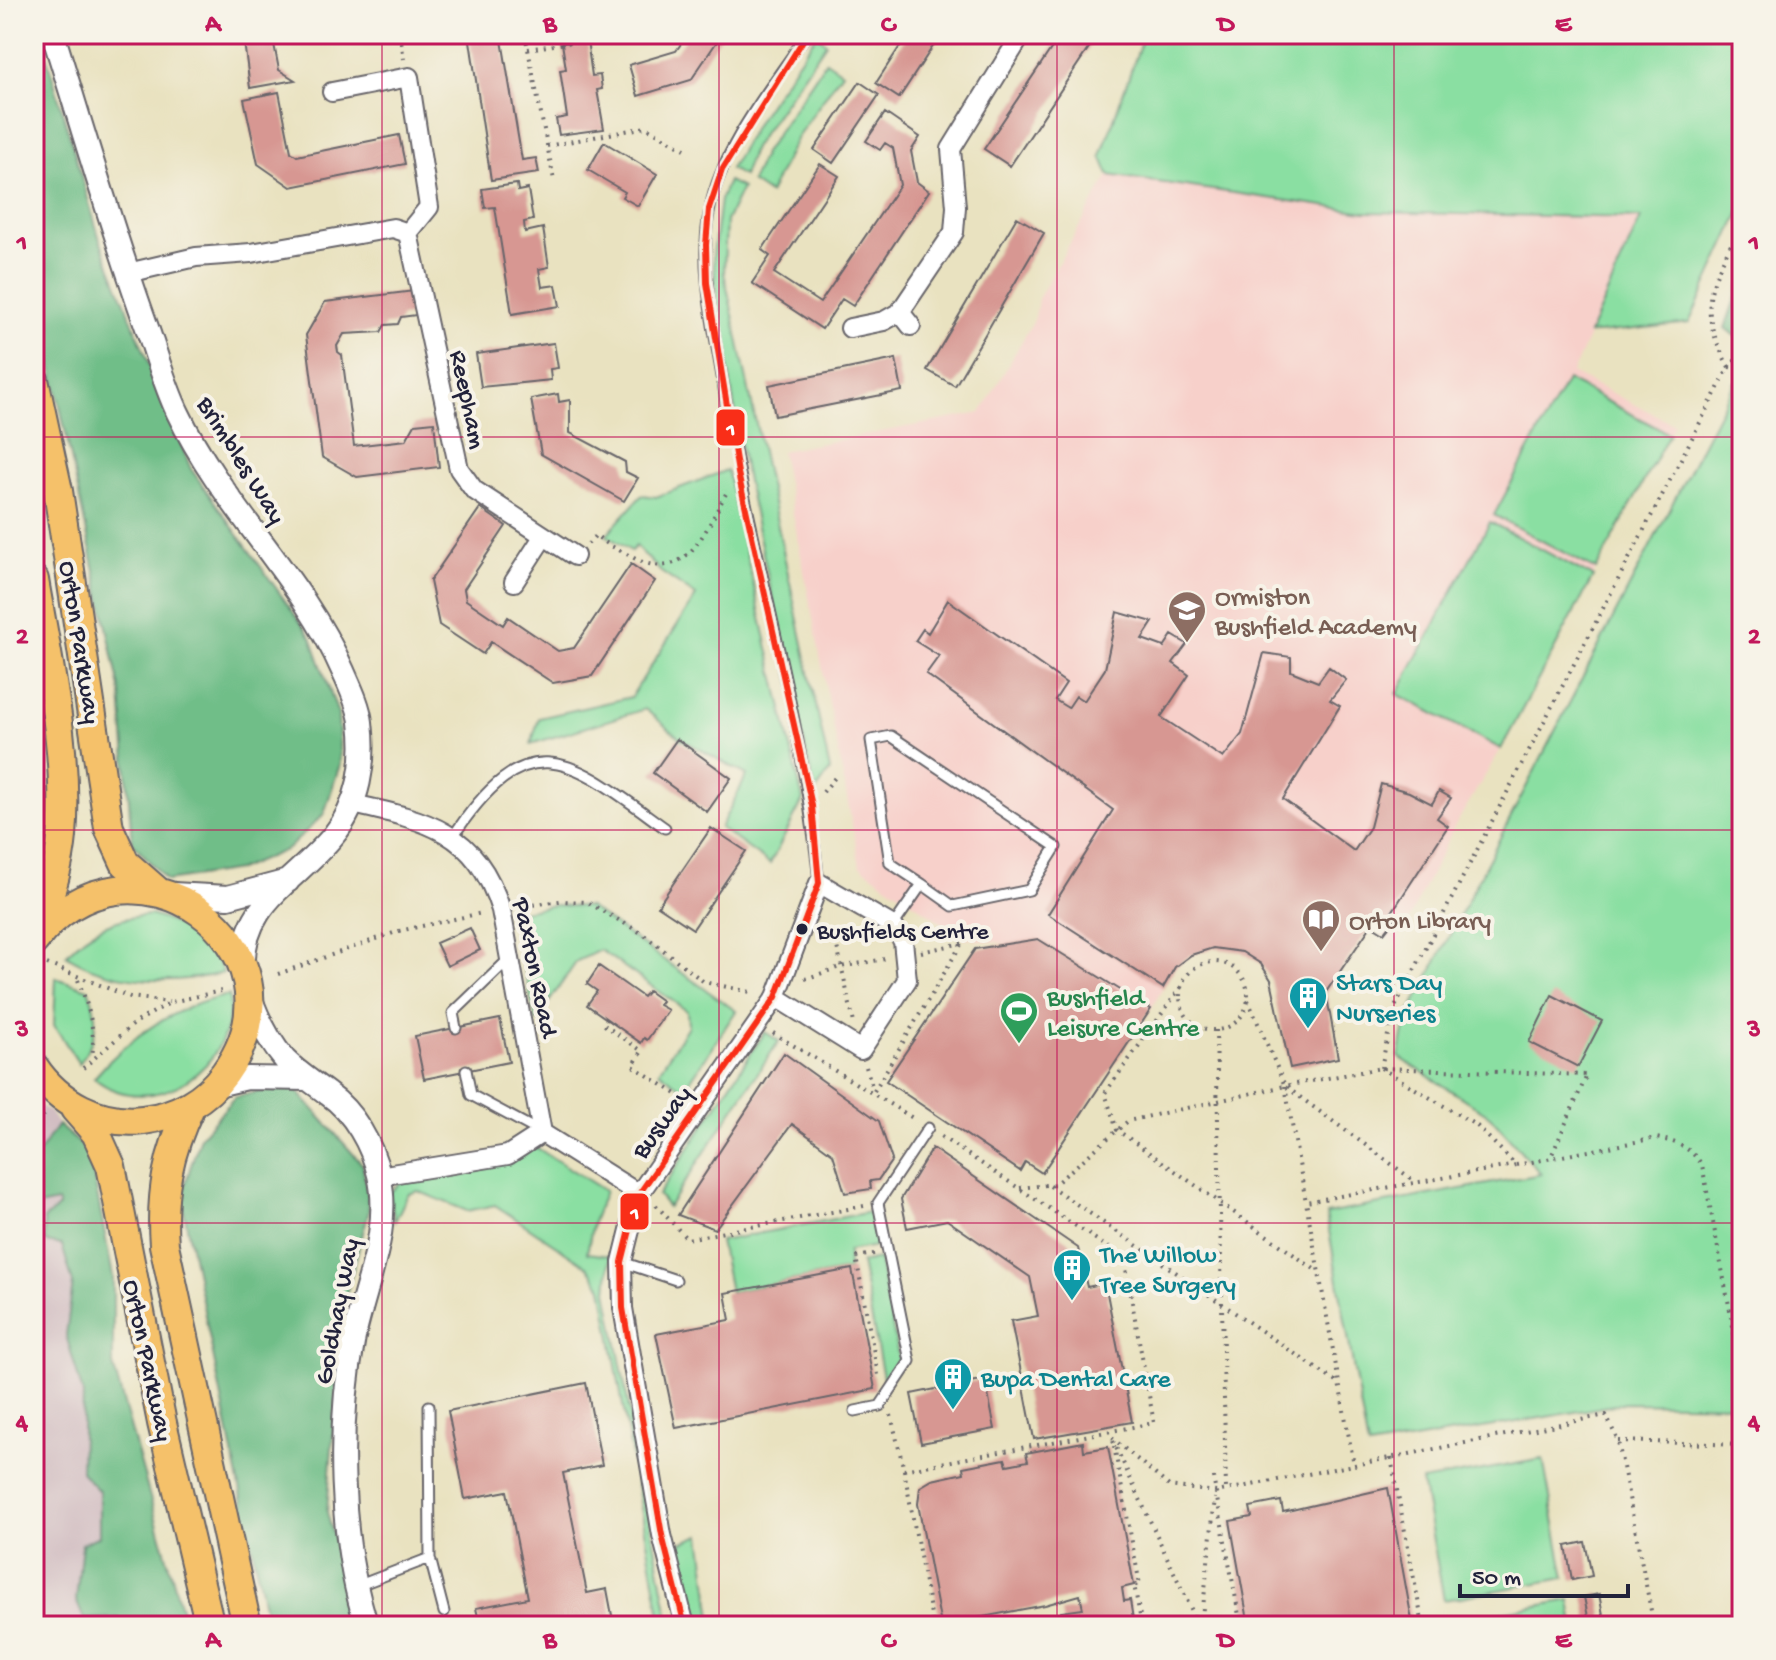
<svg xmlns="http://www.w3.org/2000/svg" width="1776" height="1660" font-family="'Gochi Hand',sans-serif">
<rect width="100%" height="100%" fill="#f7f3e8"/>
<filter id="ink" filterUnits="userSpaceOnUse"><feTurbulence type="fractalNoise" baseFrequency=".0125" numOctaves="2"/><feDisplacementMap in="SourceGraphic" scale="16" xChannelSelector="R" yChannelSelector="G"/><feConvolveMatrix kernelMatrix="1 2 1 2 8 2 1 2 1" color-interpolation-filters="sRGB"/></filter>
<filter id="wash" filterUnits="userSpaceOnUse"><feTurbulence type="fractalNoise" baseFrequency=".006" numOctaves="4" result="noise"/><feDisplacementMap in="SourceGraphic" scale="32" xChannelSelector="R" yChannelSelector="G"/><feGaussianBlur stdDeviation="1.8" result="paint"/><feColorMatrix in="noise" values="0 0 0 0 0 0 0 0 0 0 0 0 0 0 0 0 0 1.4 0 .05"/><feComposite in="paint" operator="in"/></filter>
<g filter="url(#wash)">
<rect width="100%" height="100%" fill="#e9e2c0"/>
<path fill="#f7d0ca" d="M1109,175l256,37 277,6 -70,155 102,51 -173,325 -48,80 -56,115 -69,-46 -57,82 -10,-16 -19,-12 -29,-4 -22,7 -16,12 -24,42 -113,-70 -31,5 -43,-6 -104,-72 -79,-415 200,-38 54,-95 3,-19z"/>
<path fill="#d2bec2" d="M34,1102l16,10 8,13 -24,34z
M57,1202l2,6 -14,34 17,3 11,38 -7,52 17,59 -2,78 18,19v45l23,90h-88v-419z"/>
<path fill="#8adfa2" stroke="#56806e" stroke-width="2" d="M817,34l9,9 -73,105 -10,28 -13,-7 28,-49z
M1144,34h598v174l-53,115 -100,11 52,-116 -276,-6 -256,-37 -8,-19z
M826,61l16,11 -46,67 -27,55 -18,-12 13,-29z
M728,181l14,7 -16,33 -2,52 106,498 -15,21 -71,-325 -27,-168 -4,-43 7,-56z
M1567,380l102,54 -73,136 -102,-55z
M1735,382l7,1v1022l-116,-2 -258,45 -42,-234 215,-40 -51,-58 -91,-59 7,-37z
M727,470l76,330 -33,64 -50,-36 27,-53 -66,-36 -36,-30 -114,35 8,-26 92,-21 65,-101 -35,-24 -25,-26 -5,5 -25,-16 36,-40 14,2z
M1490,522l103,55 -92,172 -104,-55z
M555,905l34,2 147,104 -52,79 -25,-19 29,-45 -1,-15 -87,-61 -23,11 -41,60 -25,-108z
M150,915c31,8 63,27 73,58 -50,12 -113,11 -157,-18 24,-27 49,-37 84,-40z
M56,978l32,11c12,28 9,50 -9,75l-25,-39z
M229,995c9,71 -77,130 -135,83 36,-43 79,-71 135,-83z
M765,1032l14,9 -111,166 -10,-12z
M534,1146l71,45 -12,31 -6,31 23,3 -3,35 63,335h-8l-60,-339 -14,-20 -93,-62 -28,6 -49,-20 -10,3 -13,27 -6,-28 19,-16z
M870,1212l6,34 -28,5v19l-118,22 -10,-51z
M879,1259l21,105 -15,24 -24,-125z
M1543,1459l22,119 -121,22 -22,-119z
M701,1535l12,91h-19l-16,-82z
M1570,1600l4,26h-125v-4z"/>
<path fill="#6fbe88" stroke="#487062" stroke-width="2" d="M34,34h6l60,206 91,229 120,168 27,77 2,50 -16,50 -36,35 -50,21 -71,11 -35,-39 -11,-149 -87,-409z
M1742,279v63l-17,-14z
M291,1084l72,81 6,46 -26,95 -16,206 30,114h-89l-87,-429 19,-60 35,-40z
M58,1125l31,27 24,124v89l73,261h-64l-3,-8 -35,1 -8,-19 6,-56 17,-8v-45l-18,-19 2,-78 -17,-59 7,-52 -11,-38 -17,-3 -1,-23 15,-12 -2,-5 -23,5v-48z"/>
<g id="blocks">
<path fill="#d79792" d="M243,34h37l-6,10 5,26 16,10 -45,8z
M469,34h32l21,126 14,-2 3,15 -48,7z
M688,34h34l-31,46 -53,16 -9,-31 47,-14z
M908,34h33l-42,64 -23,-15z
M1061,34l35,3 -86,129 -26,-17z
M587,40l5,36 8,-1 2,14 -5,1 7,39 -45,6 -3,-16 11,-2 -7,-47 6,-1 -4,-26z
M860,82l19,13 -46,68 -19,-13z
M279,92l12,60 6,4 102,-21 6,29 -114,23 -33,-23 -14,-65z
M885,113l35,24 -9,14 6,31 12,9 -76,115 -11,-7 -20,30 -70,-46 18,-27 -8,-6 58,-86 19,12 -65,97 46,30 80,-118 -7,-37 -8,-5 -5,7 -14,-9z
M604,142l53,32 -19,32 -16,-9 3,-5 -37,-22z
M517,184l1,7 10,-2 5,31 -9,2 1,10 18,-4 6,39 -10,2 3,18 14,-2 4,21 -48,8 -17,-107 -10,1 -3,-19z
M1017,217l27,16 -89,153 -28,-16z
M414,291l3,24 -16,2 -3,7 -13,1 -4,7 -37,2 -7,12 1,6 4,3 12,91 52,-6 9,-16 19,-2 5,45 -82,10 -35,-20 -16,-122 19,-33z
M554,343l4,25 -8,1 1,11 -70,7 -5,-33z
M896,359l6,32 -127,25 -6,-31z
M558,394l1,8 11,-2v33l55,29 1,10 12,6 -14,23 -83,-47 -10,-55z
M480,508l26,18 -42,63 2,11 37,25 5,-8 50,34 16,-3 57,-84 24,17 -63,95 -39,7 -62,-41 -8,12 -44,-29 -9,-44z
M948,600l118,83 -11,17 13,8 8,-12 8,5 21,-32 12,-57 36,10 -11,17 22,8 8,-12 15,9 -14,19 16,12 -28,42 62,41 19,-24 22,-81 27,4v14l27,11 11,-15 17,13 -16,20 10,6 -57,93 71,52 16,-24 11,-43 28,8 23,12 7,-13 12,7 -14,20 11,8 -56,86 6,3 -14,18 -22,-14 9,7 -45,66 12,66 -48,10 -19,-88 -10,-16 -19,-12 -29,-4 -22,7 -16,12 -12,21 -115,-74 65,-104 -187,-136 13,-18 -24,-15 8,-12 5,4z
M677,739l54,39 -24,34 -54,-39z
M711,828l35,23 -53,78 -35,-23z
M470,928l10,22 -33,16 -11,-23z
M1038,939l113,70 -109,164 -17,-11 -5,9 -134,-90 89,-132z
M599,966l44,31 5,-6 14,10 -3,4 9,5 -21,30 -3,-2 -3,5 -54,-38 10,-14 -10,-7z
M1552,995l50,26 -24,46 -49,-25z
M500,1019l9,43 -85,17 -9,-43z
M784,1053l95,68 13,39 -14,20 -8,1 1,8 -26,4 -12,-39 -41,-30 -77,105 -37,-14z
M932,1148l146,100 9,39 14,-3 5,4 26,134 -98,17 -23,-118 27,-5 -8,-39 -83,-57 -40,8 -6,-29z
M852,1269l23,120 -199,39 -20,-94 74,-14 -5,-27z
M985,1379l10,50 -74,14 -10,-49z
M586,1383l16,82 -39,8 24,120 20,-4 7,37h-134l-4,-18 52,-10 -21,-107 -42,8 -17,-88z
M1083,1442l1,9 24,-4 26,138 -12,3 2,13 6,-1 4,26h-71l-2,-14 22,-3 -3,-14 -35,10 -104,20 -23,-121 2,-17 12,-7 32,-7 -1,-6 42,-8 2,6 21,-4 -2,-8z
M1388,1488l25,138h-164l-19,-105 22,-4 -2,-10 31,-6 2,11z
M1585,1542l7,34 -20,4 -6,-34z
M1599,1594l5,26 -15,2 -5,-25z"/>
</g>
</g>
<g filter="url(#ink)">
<use href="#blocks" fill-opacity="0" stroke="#68656a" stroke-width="2"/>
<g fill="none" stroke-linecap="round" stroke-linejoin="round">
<defs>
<path id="service" d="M807,34c-35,53 -84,111 -97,174 -12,58 4,118 13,175 27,167 80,331 96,500
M452,838c78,-118 119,-78 213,-10
M893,926l29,-42 31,22 76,-16 27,-43 -165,-111 -20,4 19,123 32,21
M456,1028l-3,-15 56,-54
M466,1070l5,25 71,38
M622,1262l54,18
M429,1406l1,152
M855,1411l25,-5 30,-45 -32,-158 50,-75
M357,1586l73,-28 14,54"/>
<path id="minor" d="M408,233l51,236 15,21 101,66
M128,273l68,-16 55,-4 142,-25 15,5 21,-26 -20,-130 -77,15
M900,312l54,-80 2,-25 -5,-58 71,-115
M850,328l34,-7 16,-9 11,14
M514,582l29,-45
M352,804c74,16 124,26 149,106l41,223 97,61
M379,1176l129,-21 34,-22
M685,1626l-23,-91 -39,-227 -1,-46 17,-68 137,-197 43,-114 74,43 10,15 4,39 -46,70 -85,-53"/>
<path id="tertiary" d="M53,34c30,96 58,193 92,288 11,30 19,62 33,91 44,93 124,164 165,258 7,16 16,34 18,51 5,40 -2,83 -28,114 -38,46 -94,68 -89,135
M173,894l55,3 60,-16
M250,996c8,24 19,45 35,64 13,13 29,23 43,34 26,18 44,51 51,81 13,53 -14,110 -25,162 -17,87 -15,205 13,289
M217,1085l30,-7 61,1"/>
<path id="primary" d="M34,380l24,111 51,337 16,35 31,27
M34,580c14,83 35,171 28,256 -3,33 -14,63 -24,95
M34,941c97,-128 282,6 191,132 -19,27 -49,43 -82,47 -43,5 -85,-17 -109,-53
M191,1105c-23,48 -31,88 -27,140l83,381
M75,1109l21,24 15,33 51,257 48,203"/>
</defs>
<use href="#service" stroke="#68656a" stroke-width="13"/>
<use href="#minor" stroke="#68656a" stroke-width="22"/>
<use href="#tertiary" stroke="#68656a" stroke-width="26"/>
<use href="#primary" stroke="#68656a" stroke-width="32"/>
<path stroke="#68656a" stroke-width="4" stroke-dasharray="2 6" stroke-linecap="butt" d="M400,34l4,25
M525,34l29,146
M528,49l95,-15
M547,146l99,-19 39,22
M1729,367c-35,-63 -18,-84 13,-143
M1729,367l13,2
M588,544l8,-9c10,10 26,16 38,23 53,28 71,-28 93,-66
M823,792l14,-17
M518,907l42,-6 27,1 56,32 61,48 51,11
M834,933l20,90
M921,952l41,-9
M1180 996a34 34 0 1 1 68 0a34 34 0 1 1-68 0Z
M47,964l83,33 39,5
M278,974l121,-43 83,-18
M805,979l35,-12 45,-8
M78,980c10,25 18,50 14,77
M1181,987l-76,106 12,37 200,141
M1248,1000l37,86 128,94
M607,1019l-4,5 39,27 -9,15 48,31
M1216,1030l10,460
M773,1033l143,87
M866,1067l7,22
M83,1068l52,-45 36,-21 50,-11
M1381,1068l96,58 39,39 -210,37 48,263 252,-50 12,26 36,185
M1381,1068l12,-57 336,-644 13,-14
M1285,1086l21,116
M874,1091l88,-148
M34,1129l10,-14
M1516,1165l140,-27c21,4 34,9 46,27l40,208
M1050,1186l289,198
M1020,1188l35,-4 73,-63 157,-35 96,-18 206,7 -37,84
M656,1205l31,34 177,-33
M874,1254l-18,3 23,123
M891,1415l13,55 250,-47 -30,-165 -184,-122
M1112,1438l57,48 47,6 138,-27
M1113,1441l86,185
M1618,1441l124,4
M1114,1446l26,139h-6l8,41
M1391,1458l32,168
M904,1470l29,156
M1213,1477l28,149
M1201,1626l14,-128"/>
<use href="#service" stroke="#fff" stroke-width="9"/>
<use href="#minor" stroke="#fff" stroke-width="18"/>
<use href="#tertiary" stroke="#fff" stroke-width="22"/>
<use href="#primary" stroke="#f5c16b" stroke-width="28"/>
<defs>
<path id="bus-1" d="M685,1626l-23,-91 -39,-227 -1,-46 17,-68 137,-197 43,-114 -7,-77 -74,-333 -31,-190 -1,-38 3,-36 13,-39 85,-136"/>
</defs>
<use href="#bus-1" stroke="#f7f3e8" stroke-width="12"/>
<use href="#bus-1" stroke="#f92e18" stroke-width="6"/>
</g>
</g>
<path fill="none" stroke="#c2185b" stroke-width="2" stroke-opacity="0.55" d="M382,34v1592M719,34v1592M1057,34v1592M1394,34v1592M34,437h1708M34,830h1708M34,1223h1708"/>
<defs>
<symbol id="school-pin" viewBox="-11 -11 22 30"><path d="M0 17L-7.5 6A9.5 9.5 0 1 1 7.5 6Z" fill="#8d6e63" stroke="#f7f3e8"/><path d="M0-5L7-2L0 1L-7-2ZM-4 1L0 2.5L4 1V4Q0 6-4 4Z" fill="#fff"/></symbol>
<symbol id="library-pin" viewBox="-11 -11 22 30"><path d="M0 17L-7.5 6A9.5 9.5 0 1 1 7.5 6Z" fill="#8d6e63" stroke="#f7f3e8"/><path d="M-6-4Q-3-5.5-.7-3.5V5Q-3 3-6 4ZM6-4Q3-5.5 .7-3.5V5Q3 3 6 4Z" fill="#fff"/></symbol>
<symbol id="building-pin" viewBox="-11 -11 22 30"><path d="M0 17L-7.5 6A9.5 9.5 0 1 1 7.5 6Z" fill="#0f9aa8" stroke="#f7f3e8"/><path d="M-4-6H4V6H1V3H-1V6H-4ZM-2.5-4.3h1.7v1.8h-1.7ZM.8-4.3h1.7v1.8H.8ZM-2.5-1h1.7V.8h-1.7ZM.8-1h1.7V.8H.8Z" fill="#fff"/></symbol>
<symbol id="stadium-pin" viewBox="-11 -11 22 30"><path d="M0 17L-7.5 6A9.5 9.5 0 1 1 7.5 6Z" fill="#2e9e5b" stroke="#f7f3e8"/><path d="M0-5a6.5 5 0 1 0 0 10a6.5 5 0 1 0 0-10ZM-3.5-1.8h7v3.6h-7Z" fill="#fff"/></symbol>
</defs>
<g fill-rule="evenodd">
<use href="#school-pin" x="1165" y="588" width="44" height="60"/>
<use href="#library-pin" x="1299" y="897" width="44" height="60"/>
<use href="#building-pin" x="1286" y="974" width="44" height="60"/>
<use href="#stadium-pin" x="997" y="989" width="44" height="60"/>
<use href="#building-pin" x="1050" y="1246" width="44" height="60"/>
<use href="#building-pin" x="931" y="1355" width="44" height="60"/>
</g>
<circle fill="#22223b" stroke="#f7f3e8" stroke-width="3" cx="802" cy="929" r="7"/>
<g text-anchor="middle" stroke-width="8" stroke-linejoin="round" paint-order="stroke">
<g font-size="24" fill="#22223b" stroke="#f7f3e8" text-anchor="start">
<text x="817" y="938">Bushfields Centre</text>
</g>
<g font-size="26" fill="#22223b" stroke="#f7f3e8">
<text transform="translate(470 399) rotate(78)" y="9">Reepham</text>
<text transform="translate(243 459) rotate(58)" y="9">Brimbles Way</text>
<text transform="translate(82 642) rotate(81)" y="9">Orton Parkway</text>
<text transform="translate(537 967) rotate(78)" y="9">Paxton Road</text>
<text transform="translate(660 1121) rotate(-54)" y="9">Busway</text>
<text transform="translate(335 1311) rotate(-79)" y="9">Goldhay Way</text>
<text transform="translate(150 1360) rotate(78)" y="9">Orton Parkway</text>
</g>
<g font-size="26" fill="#785e54" stroke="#f7f3e8" text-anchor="start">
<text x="1215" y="604">Ormiston<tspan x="1215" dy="30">Bushfield Academy</tspan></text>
<text x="1349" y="928">Orton Library</text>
</g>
<g font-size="26" fill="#0d838f" stroke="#f7f3e8" text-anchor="start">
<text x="1336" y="990">Stars Day<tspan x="1336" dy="30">Nurseries</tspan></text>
<text x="1100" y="1262">The Willow<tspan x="1100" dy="30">Tree Surgery</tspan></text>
<text x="981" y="1386">Bupa Dental Care</text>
</g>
<g font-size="26" fill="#27864d" stroke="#f7f3e8" text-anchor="start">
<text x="1047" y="1005">Bushfield<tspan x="1047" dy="30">Leisure Centre</tspan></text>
</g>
</g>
<g stroke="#f7f3e8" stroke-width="3">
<rect x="715" y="408" width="31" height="39" rx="8" fill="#f92e18"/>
<rect x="619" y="1192" width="31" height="39" rx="8" fill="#f92e18"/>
</g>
<g font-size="22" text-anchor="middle" font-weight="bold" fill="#fff">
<text x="731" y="435">1</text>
<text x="635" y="1219">1</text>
</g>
<rect width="1776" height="1660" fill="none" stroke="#f7f3e8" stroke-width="88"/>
<path d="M1460 1584v12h168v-12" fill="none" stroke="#22223b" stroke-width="4"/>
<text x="1472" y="1584" font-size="24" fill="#22223b" stroke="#f7f3e8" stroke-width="6" paint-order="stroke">50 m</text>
<rect x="44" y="44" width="1688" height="1572" fill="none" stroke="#c2185b" stroke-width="3"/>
<g font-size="26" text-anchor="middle" font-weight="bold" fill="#c2185b">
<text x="213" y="31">A</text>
<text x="550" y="31">B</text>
<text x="888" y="31">C</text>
<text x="1226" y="31">D</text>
<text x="1563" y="31">E</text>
<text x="22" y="250">1</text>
<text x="1754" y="250">1</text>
<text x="22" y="643">2</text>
<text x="1754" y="643">2</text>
<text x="22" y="1036">3</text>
<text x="1754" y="1036">3</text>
<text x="22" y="1429">4</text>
<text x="1754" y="1429">4</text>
<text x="213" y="1647">A</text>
<text x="550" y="1647">B</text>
<text x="888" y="1647">C</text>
<text x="1226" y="1647">D</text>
<text x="1563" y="1647">E</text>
</g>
</svg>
